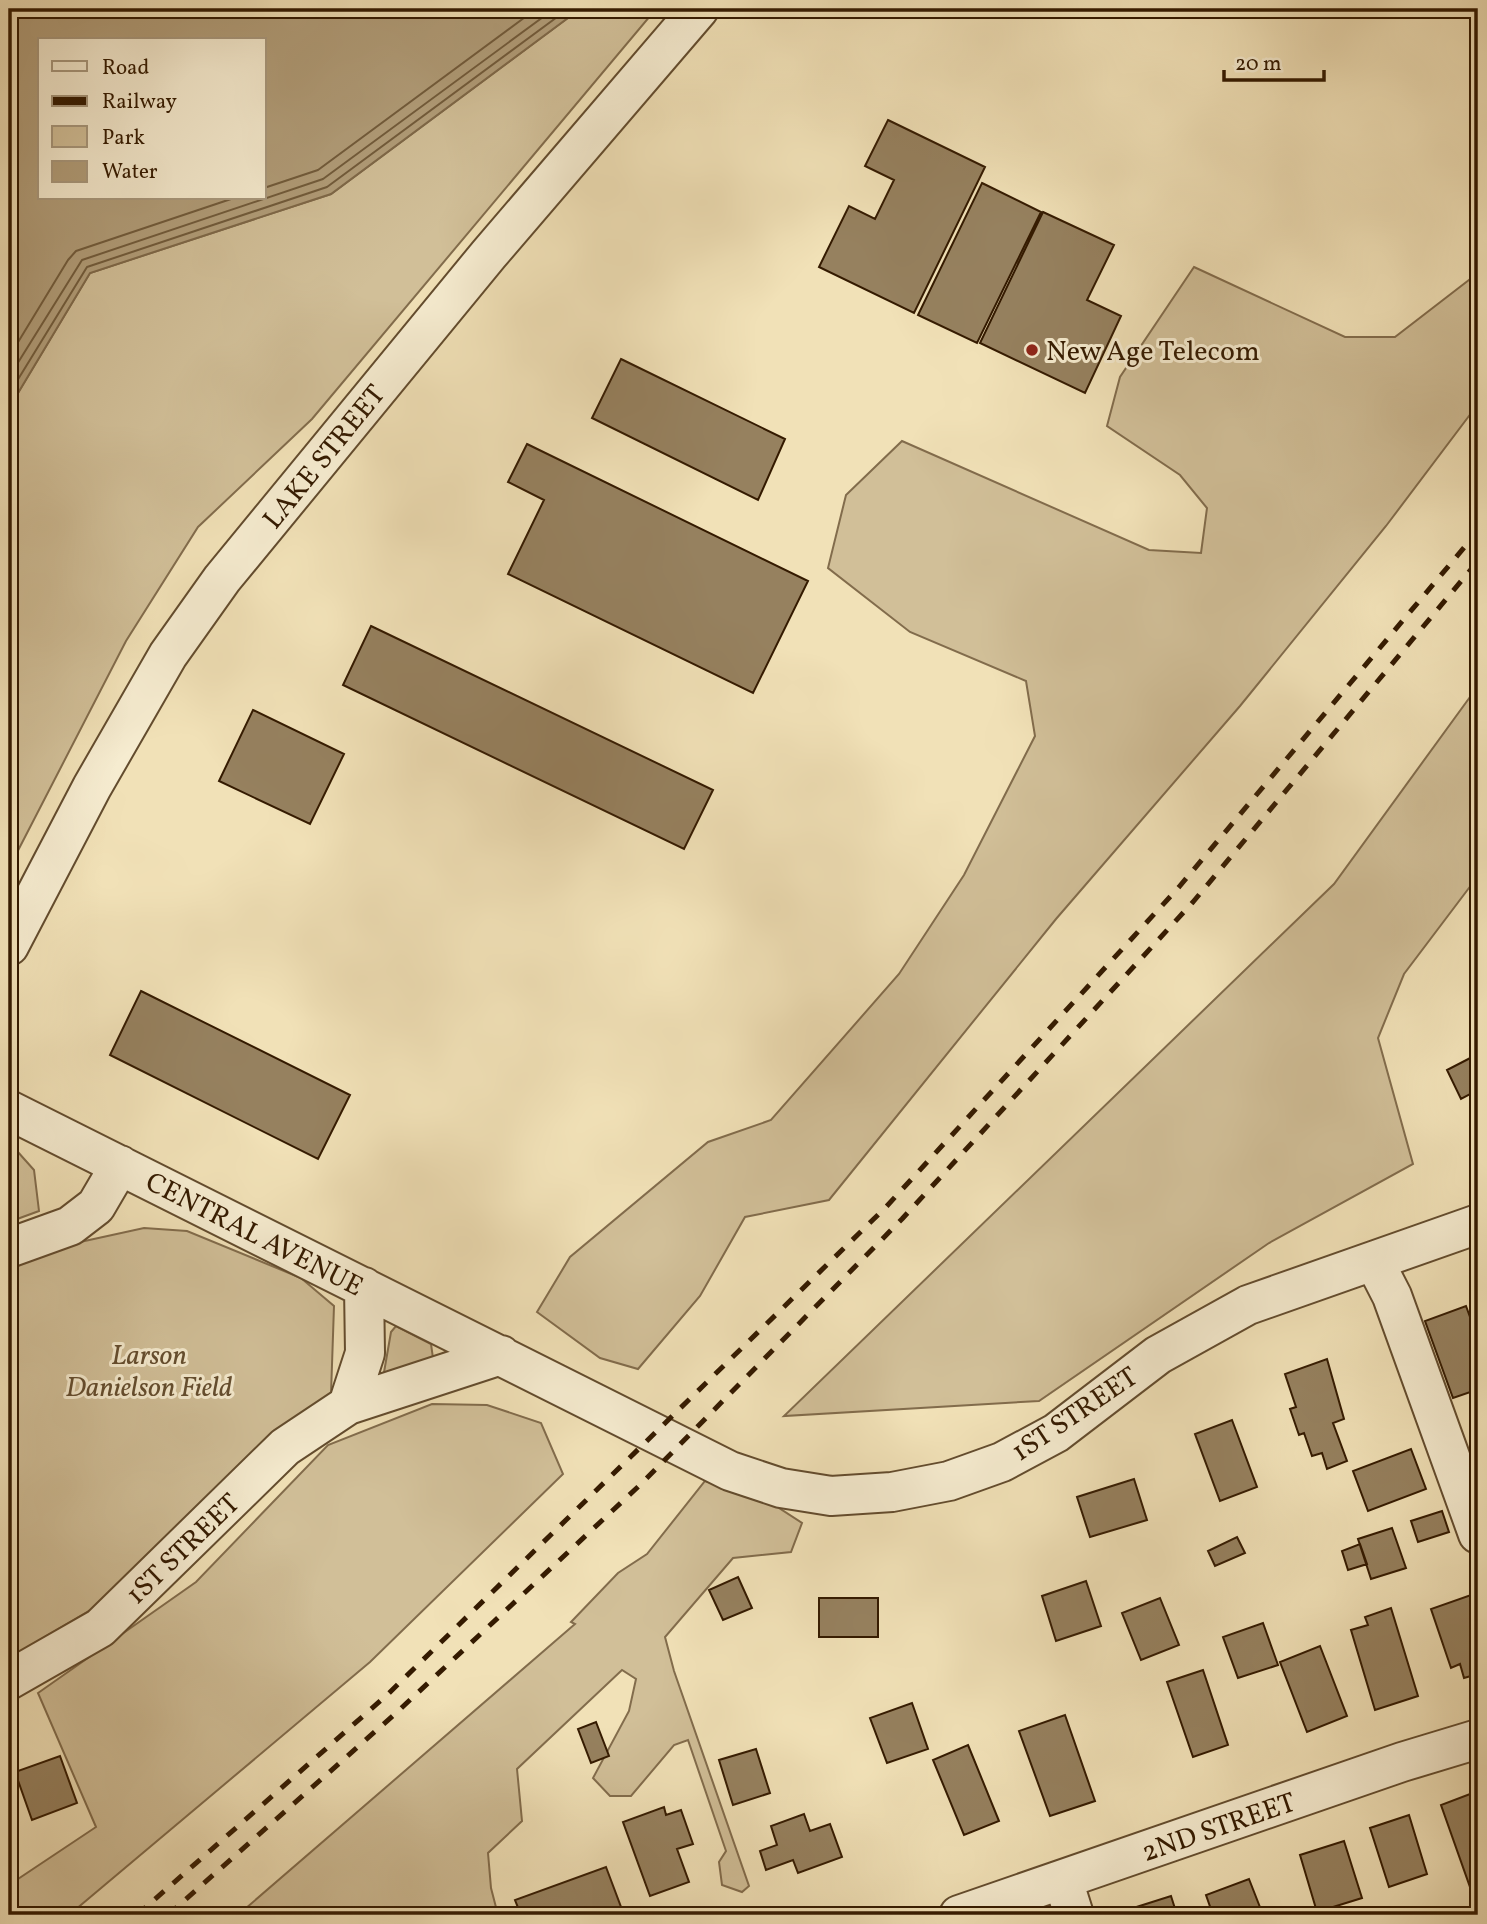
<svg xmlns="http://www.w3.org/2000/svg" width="1487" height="1924" font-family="Vollkorn,serif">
<rect width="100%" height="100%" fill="#f1e1b7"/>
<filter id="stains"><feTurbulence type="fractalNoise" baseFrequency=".00286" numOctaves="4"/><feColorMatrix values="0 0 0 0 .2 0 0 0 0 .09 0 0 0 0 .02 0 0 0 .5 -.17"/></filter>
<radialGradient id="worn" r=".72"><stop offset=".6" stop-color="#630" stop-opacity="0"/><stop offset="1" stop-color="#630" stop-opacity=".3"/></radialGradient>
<path fill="#d1bf98" stroke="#826c4c" stroke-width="2" d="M580,9h76l-344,410 -114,108 -72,114 -117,227v-460l81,-135 241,-79z
M1194,267l151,70h50l83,-64v131l-92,122 -146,180 -184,213 -227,281 -84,17 -45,79 -62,73 -38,-11 -63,-46 33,-55 138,-115 63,-22 128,-146 65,-99 71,-139 -9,-55 -116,-49 -82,-64 18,-73 56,-54 247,109 52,3 6,-45 -27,-33 -73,-49 13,-49z
M1478,686v190l-74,98 -26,64 35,126 -144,79 -230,158 -255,15 550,-532z
M9,1142l25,28 5,41 -30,11z
M144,1228l43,3 114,47 33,28 -3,88 -210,198 -112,66v-393l62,-21z
M396,1326l35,18 2,14 -50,20 8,-46z
M432,1404l55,1 54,18 22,51 -193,188 -301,253h-60v-30l87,-58 -58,-134 158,-111 132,-137z
M705,1481l60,18 37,24 -11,29 -58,6 -68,79 9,34 75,215 -7,6 -20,-7 -3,-23 7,-11 -38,-111 -14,5 -43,51h-21l-17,-18 36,-67 7,-32 -14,-9 -105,99 5,52 -34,32 3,35 7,27h-260l337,-291 -4,-2 47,-49 29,-19z"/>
<path fill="#b19d79" stroke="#7f6949" stroke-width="2" fill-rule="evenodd" d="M9,9h571l-249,185 -241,79 -81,135zM40,40h224v158h-224z"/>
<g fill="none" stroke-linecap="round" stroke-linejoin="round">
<path stroke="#725c3c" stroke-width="2" d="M264,188l54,-18 218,-161
M9,357l59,-97 8,-9 158,-53
M9,377l73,-117 241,-81 231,-170
M9,394l78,-127 240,-80 241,-178"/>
</g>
<path fill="#96815f" stroke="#341a00" stroke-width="2" d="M888,120l97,47 -71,146 -95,-46 30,-61 26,13 19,-39 -29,-14z
M982,183l59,29 -64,131 -59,-28z
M1043,212l71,33 -27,55 34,16 -36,77 -105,-50z
M621,359l164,80 -27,61 -166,-82z
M527,444l281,137 -55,112 -245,-119 36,-74 -36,-18z
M371,626l342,164 -29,59 -341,-164z
M253,710l91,44 -34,70 -91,-43z
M141,991l209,104 -32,64 -208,-104z
M1478,1054v36l-17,9 -14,-29z
M1466,1306l12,33v57l-2,-6 -23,8 -28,-77z
M1327,1359l17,60 -11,4 14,38 -20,8 -5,-16 -10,3 -8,-23 -5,2 -9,-26 6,-2 -11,-33z
M1232,1420l25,67 -37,14 -25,-67z
M1411,1449l15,40 -58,22 -15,-40z
M1134,1479l13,41 -57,17 -13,-40z
M1442,1511l7,21 -31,10 -7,-21z
M1392,1528l14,40 -35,11 -13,-40z
M1237,1537l8,16 -30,13 -7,-15z
M1360,1544l7,20 -19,6 -6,-19z
M738,1577l14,31 -29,12 -14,-30z
M1086,1581l15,45 -45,15 -14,-45z
M1471,1595l7,21v58l-14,4 -4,-14 -9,4 -20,-59z
M819,1598h59v39h-59z
M1160,1598l19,47 -38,15 -19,-47z
M1391,1608l27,88 -43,14 -24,-80 17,-5 -3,-8z
M1263,1623l15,42 -40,13 -15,-41z
M1320,1646l27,70 -40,16 -27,-70z
M1203,1670l25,75 -35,12 -26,-75z
M912,1703l16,46 -41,14 -17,-45z
M1065,1715l30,86 -45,15 -31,-85z
M596,1722l13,34 -18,7 -13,-34z
M968,1745l31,76 -35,14 -31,-75z
M756,1749l14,44 -37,12 -14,-45z
M60,1756l17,47 -45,17 -17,-48z
M1478,1791v92l-8,4 -29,-82z
M664,1807l2,8 15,-5 12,34 -16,5 12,33 -39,14 -27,-74z
M804,1814l6,17 20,-7 12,33 -44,16 -5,-13 -27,10 -6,-19 17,-6 -6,-19z
M1409,1815l18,59 -38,13 -19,-59z
M1344,1841l18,57 -45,14 -17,-57z
M606,1867l15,40 -24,8h-76l-6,-15z
M1249,1879l14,36h-50l-7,-20z
M1171,1896l6,19h-49l-1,-5z"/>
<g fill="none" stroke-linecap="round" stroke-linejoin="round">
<defs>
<path id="minor" d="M9,946l83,-159 76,-132 54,-76 267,-325 210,-245
M9,1110l721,361 51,17 50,8 61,-4 57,-11 53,-19 54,-29 102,-78 90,-50 230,-81
M9,1248l61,-22 26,-20 24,-41
M1374,1261l18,35 86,238
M348,1405l17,-52 -1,-66
M9,1680l91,-52 185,-181 63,-42 153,-50
M1063,1880l11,35
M959,1915l443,-153 76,-23"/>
</defs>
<use href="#minor" stroke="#634c2e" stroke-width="42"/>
<use href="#minor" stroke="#f6ecd0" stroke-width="38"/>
<path stroke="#341a00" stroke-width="5" stroke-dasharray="12 12" stroke-linecap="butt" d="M137,1915l250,-220 499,-488 293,-320 299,-356
M168,1915l228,-202 245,-229 261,-265 291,-317 285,-341"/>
</g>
<circle fill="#8f2418" stroke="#f6ecd0" stroke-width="2.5" cx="1032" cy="350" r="7"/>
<g text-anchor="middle" stroke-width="6" stroke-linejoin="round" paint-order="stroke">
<g font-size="28" fill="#341a00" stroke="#f6ecd0" text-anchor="start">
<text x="1046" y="360">New Age Telecom</text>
</g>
<g font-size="28" fill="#341a00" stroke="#f6ecd0">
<text transform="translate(323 456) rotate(-51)" y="10">LAKE STREET</text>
<text transform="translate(255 1233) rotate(27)" y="10">CENTRAL AVENUE</text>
<text transform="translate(1074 1413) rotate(-34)" y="10">1ST STREET</text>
<text transform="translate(182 1548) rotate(-44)" y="10">1ST STREET</text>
<text transform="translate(1218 1826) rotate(-19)" y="10">2ND STREET</text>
</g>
<g font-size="28" font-style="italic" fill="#634c2e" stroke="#f6ecd0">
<text x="149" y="1364">Larson<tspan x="149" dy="32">Danielson Field</tspan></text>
</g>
</g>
<rect width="1487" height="1924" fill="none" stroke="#f1e1b7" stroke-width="35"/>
<rect x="10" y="10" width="1466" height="1903" fill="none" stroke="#341a00" stroke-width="3.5"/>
<rect x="18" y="18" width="1452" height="1889" fill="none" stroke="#341a00" stroke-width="2"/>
<rect x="38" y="38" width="228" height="161" fill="#f6ecd0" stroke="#a8987d" stroke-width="2"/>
<rect x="52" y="61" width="35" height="10" fill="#f6ecd0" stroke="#a8987d" stroke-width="2"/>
<text x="102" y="74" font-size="21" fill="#341a00">Road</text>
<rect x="52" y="96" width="35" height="10" fill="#341a00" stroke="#a8987d" stroke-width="2"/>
<text x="102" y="108" font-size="21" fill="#341a00">Railway</text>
<rect x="52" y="126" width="35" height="21" fill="#d1bf98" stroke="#a8987d" stroke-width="2"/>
<text x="102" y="144" font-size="21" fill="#341a00">Park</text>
<rect x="52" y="161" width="35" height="21" fill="#b19d79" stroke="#a8987d" stroke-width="2"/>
<text x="102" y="178" font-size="21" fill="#341a00">Water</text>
<path d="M1224 70v10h100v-10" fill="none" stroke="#341a00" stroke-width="3.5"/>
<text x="1235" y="70" font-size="21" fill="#341a00" stroke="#f6ecd0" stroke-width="5" paint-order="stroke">20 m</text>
<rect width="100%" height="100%" filter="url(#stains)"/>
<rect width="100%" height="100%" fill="url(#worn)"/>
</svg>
